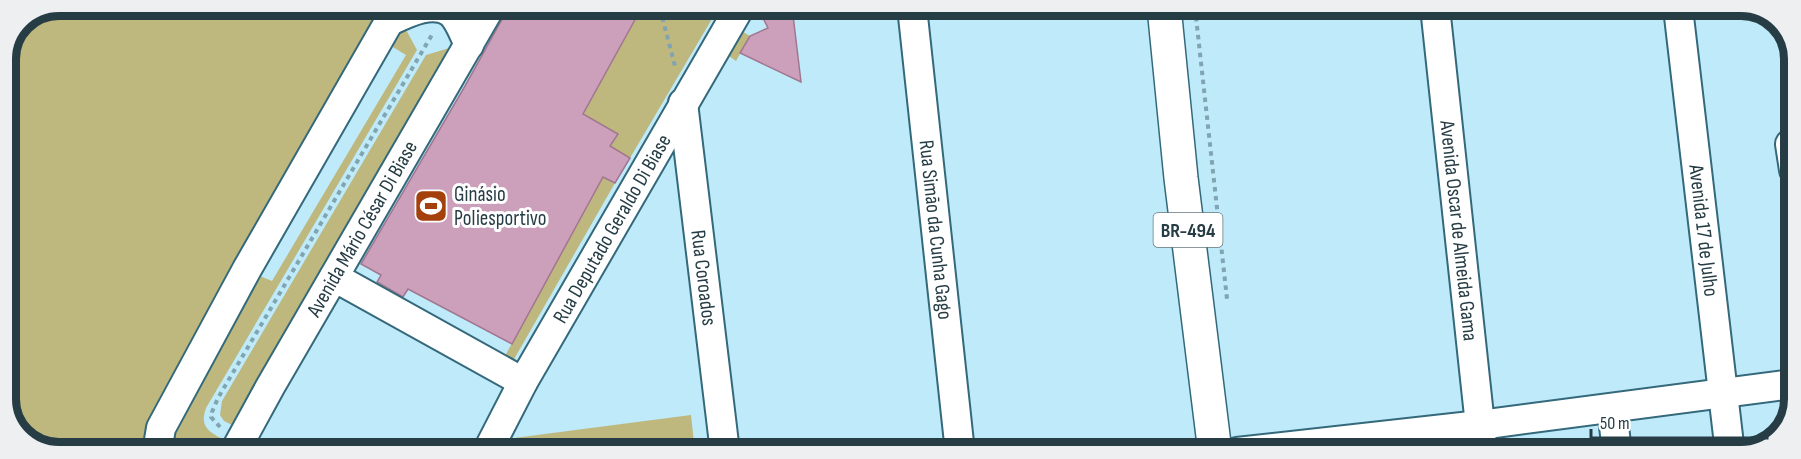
<svg xmlns="http://www.w3.org/2000/svg" width="1801" height="459" font-family="'Sofia Sans Condensed',sans-serif">
<rect width="100%" height="100%" fill="#beeafa"/>
<path fill="#bfb87e" d="M59,6h324l-237,429v16h-100l-27,-16 -13,-29v-347l16,-38z
M661,7h58l-89,151 -20,-12 7,-12 -41,-8 63,-115 15,8z
M404,26l13,24 -211,358c-7,20 4,24 20,33l-5,10h-46l-6,-17 84,-161 19,8 134,-226 -18,-11z
M740,30l10,6 -14,25 -10,-7z
M456,46l-222,380 -10,-5 -4,-6 2,-14 204,-346z
M603,177l12,6 -102,178 -8,-5z
M691,415l4,37h-180l-1,-14z"/>
<g fill="none" stroke-linecap="round" stroke-linejoin="round">
<path stroke="#5bd2f8" stroke-width="7" d="M6,397l32,50"/>
</g>
<path fill="#cca0ba" stroke="#a07690" stroke-width="1.5" d="M508,6l134,1 -59,107 35,20 -8,12 20,12 -15,25 -12,-6 -91,167 -104,-55 -5,8 -26,-15 4,-7 -20,-11 104,-178 40,-72z
M767,7h25l9,75 -61,-29 10,-17 18,-8 -6,-12z"/>
<g fill="none" stroke-linecap="round" stroke-linejoin="round">
<defs>
<g id="minor">
<path id="s1" d="M912,7l48,445"/>
<path id="s2" d="M1435,7l48,446"/>
<path id="s3" d="M1678,8l52,445"/>
<path d="M390,21c17,-8 42,-21 60,-9 9,7 14,23 19,33"/>
<path id="s4" d="M683,103l42,349"/>
<path d="M1790,144l4,26"/>
<path d="M334,277l189,105"/>
<path d="M1612,408l5,45"/>
<path d="M162,451l-3,-11 2,-12 86,-159 151,-263"/>
<path id="s5" d="M235,451l35,-64 221,-381"/>
<path id="s6" d="M487,452l36,-70 217,-375"/>
<path d="M1237,452l243,-27 313,-41"/>
</g>
<path id="major" d="M1164,7l17,171 34,274"/>
</defs>
<use href="#minor" stroke="#34697b" stroke-width="32"/>
<use href="#major" stroke="#34697b" stroke-width="36"/>
<path stroke="#80a4b0" stroke-width="4" stroke-dasharray="4.5 4.5" stroke-linecap="butt" d="M660,9l15,57
M1196,17l31,282
M220,427l-9,-10 1,-5 6,-14 215,-365"/>
<use href="#minor" stroke="#fff" stroke-width="28"/>
<use href="#major" stroke="#fff" stroke-width="33"/>
</g>
<defs>
<symbol id="stadium-square" viewBox="-11 -11 22 22"><rect x="-9" y="-9" width="18" height="18" rx="4" fill="#a4400c" stroke="#fff"/><path d="M0-5a6.5 5 0 1 0 0 10a6.5 5 0 1 0 0-10ZM-3.5-1.8h7v3.6h-7Z" fill="#fff"/></symbol>
</defs>
<g fill-rule="evenodd">
<use href="#stadium-square" x="412" y="187" width="38" height="38"/>
</g>
<g text-anchor="middle" stroke-width="6" stroke-linejoin="round" paint-order="stroke">
<rect fill="#fff" stroke="#67777d" stroke-width="1.5" x="1153.5" y="213" width="69" height="34" rx="4.5"/>
<g font-size="20" font-weight="bold" fill="#263d45">
<text x="1188" y="237">BR-494</text>
</g>
<g font-size="21" fill="#263d45" stroke="#fff" text-anchor="start">
<text x="454" y="201">Ginásio<tspan x="454" dy="24">Poliesportivo</tspan></text>
</g>
<g font-size="21" fill="#263d45" stroke="#fff">
<text dy="7" stroke="none"><textPath href="#s5" startOffset="256">Avenida Mário César Di Biase</textPath></text>
<text dy="7" stroke="none"><textPath href="#s6" startOffset="256">Rua Deputado Geraldo Di Biase</textPath></text>
<text dy="7" stroke="none"><textPath href="#s1" startOffset="224">Rua Simão da Cunha Gago</textPath></text>
<text dy="7" stroke="none"><textPath href="#s2" startOffset="225">Avenida Oscar de Almeida Gama</textPath></text>
<text dy="7" stroke="none"><textPath href="#s3" startOffset="224">Avenida 17 de Julho</textPath></text>
<text dy="7" stroke="none"><textPath href="#s4" startOffset="176">Rua Coroados</textPath></text>
</g>
</g>
<path d="M0 0H1801V459H0ZM59 16H1741A43 43 0 0 1 1784 59V399A43 43 0 0 1 1741 442H59A43 43 0 0 1 16 399V59A43 43 0 0 1 59 16Z" fill="#eeeff0" fill-rule="evenodd"/>
<path fill="none" stroke="#263d45" stroke-width="8" d="M59 16H1741A43 43 0 0 1 1784 59V399A43 43 0 0 1 1741 442H59A43 43 0 0 1 16 399V59A43 43 0 0 1 59 16Z"/>
<path d="M1591 429v9h176v-9" fill="none" stroke="#263d45" stroke-width="3"/>
<text x="1600" y="429" font-size="18" fill="#263d45" stroke="#ffffff" stroke-width="4.5" paint-order="stroke">50 m</text>
</svg>
